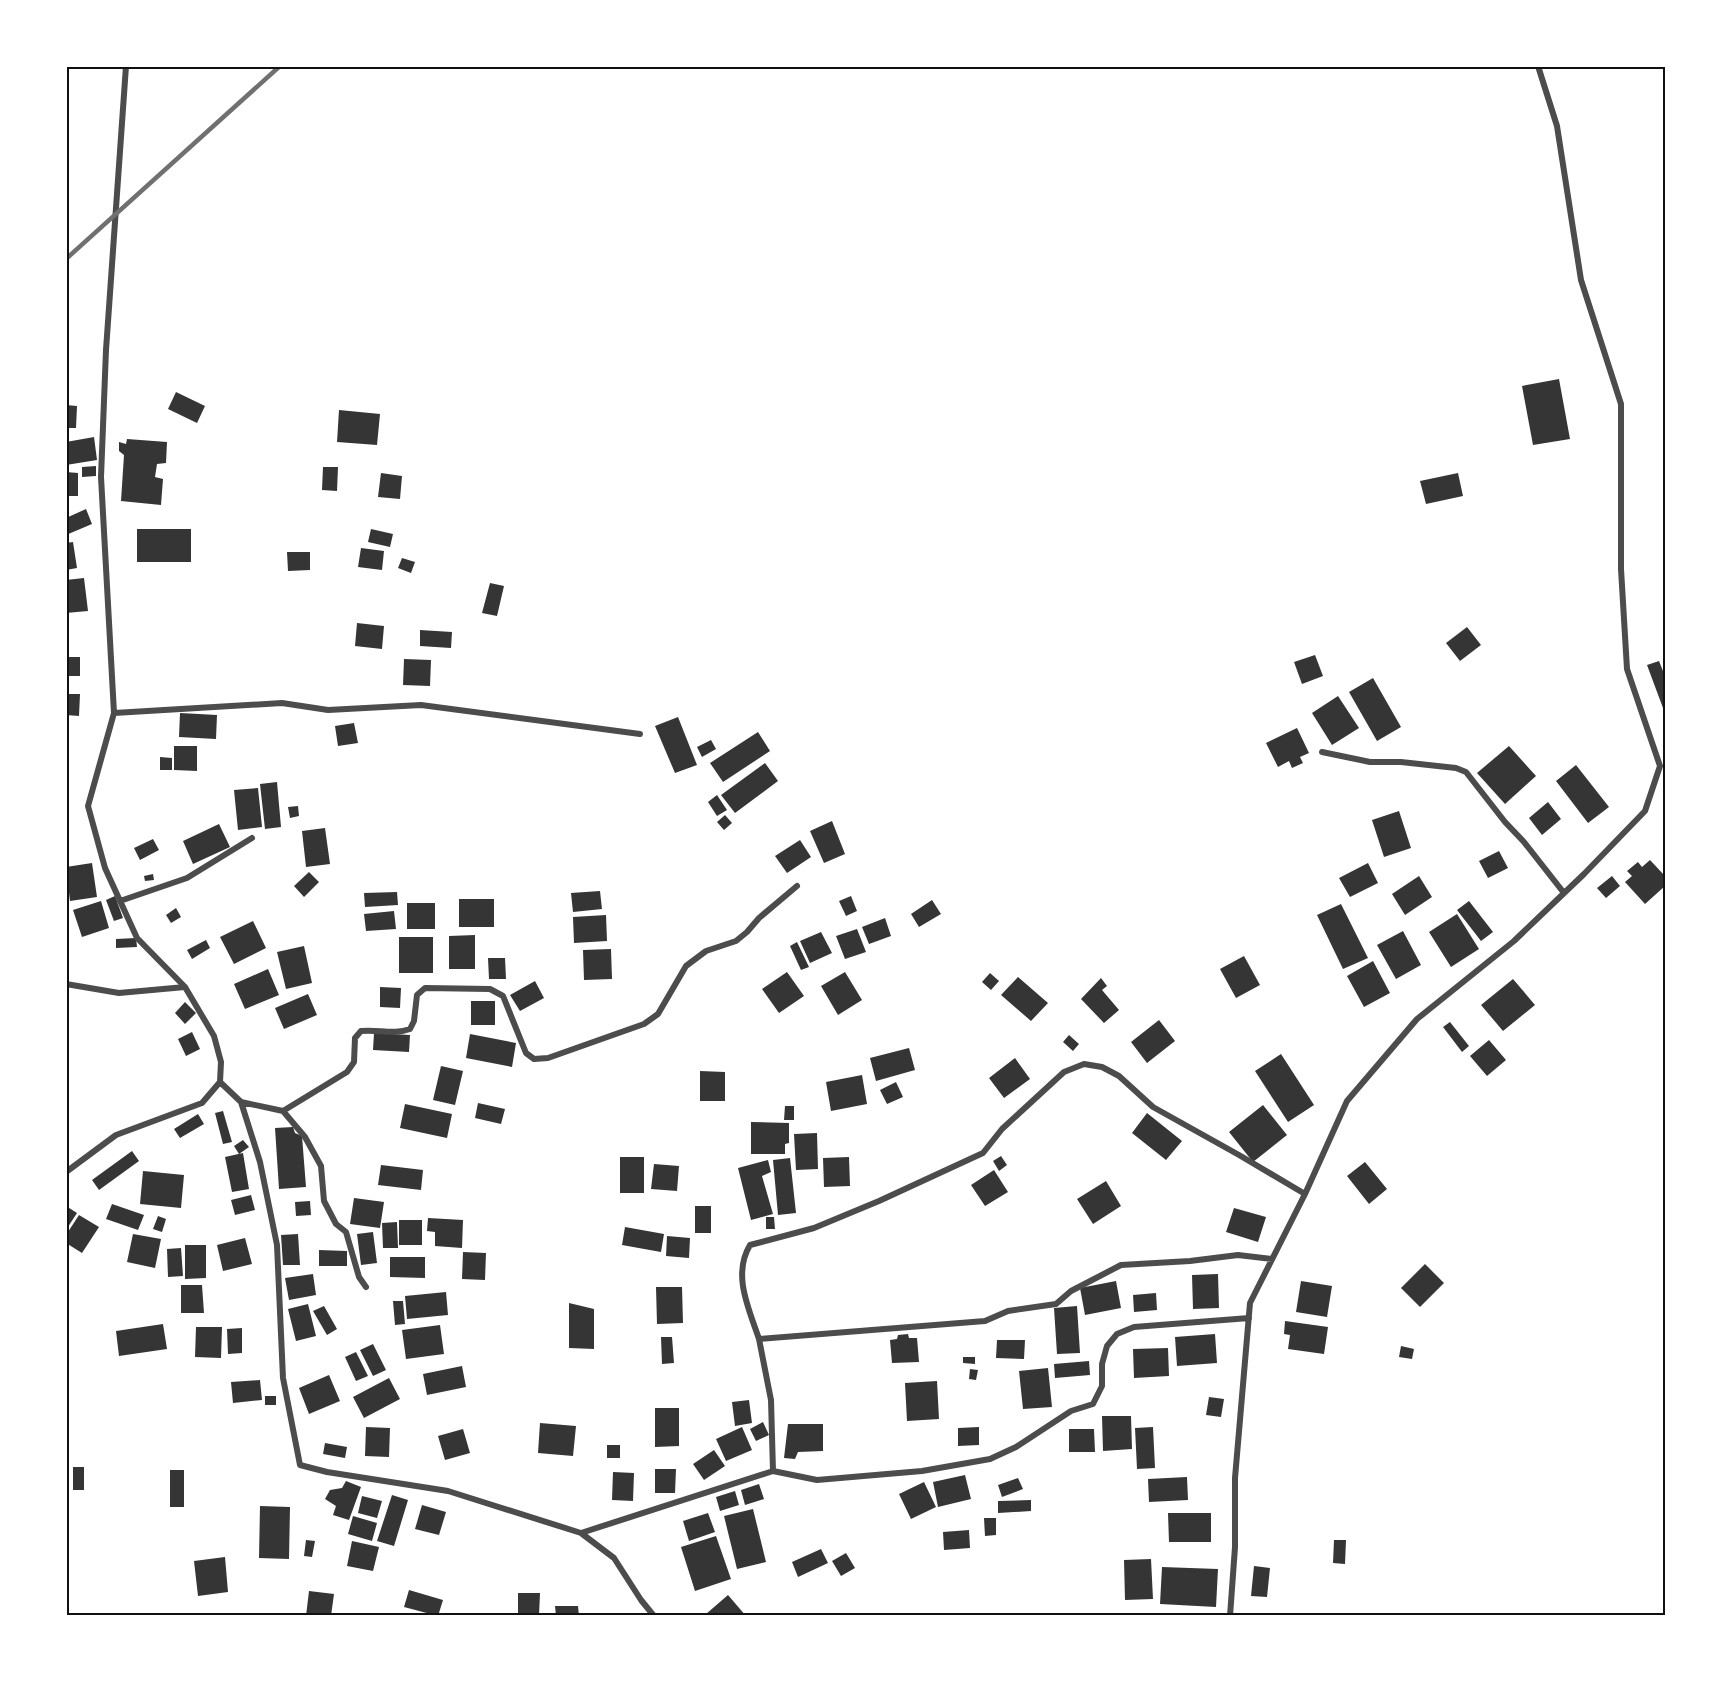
<svg xmlns="http://www.w3.org/2000/svg" width="1731" height="1682" font-family="'Noto Serif',serif">
<rect width="100%" height="100%" fill="#fff"/>
<path fill="#353535" d="M1559,379l11,60 -37,6 -11,-59z
M176,392l29,14 -8,17 -29,-14z
M66,405l11,1 -1,22h-10z
M339,410l41,4 -3,31 -40,-3z
M94,437l3,23 -31,5v-23z
M127,439l40,3 -1,21 -9,1 -2,13 8,2 -2,26 -40,-4 3,-46 -5,-4v-9l7,2z
M96,466v10l-14,1v-10z
M323,467h15l-1,24 -15,-1z
M66,472l12,1v23h-12z
M381,473l21,3 -2,23 -22,-2z
M1458,473l5,23 -37,8 -6,-23z
M86,509l6,15 -26,11v-17z
M137,529h54v33h-54z
M371,529l22,5 -3,13 -22,-5z
M73,542l4,26 -11,2v-27z
M361,548l23,3 -2,19 -24,-3z
M287,552h23v18l-22,1z
M402,558l13,4 -4,11 -13,-5z
M84,578l4,33 -22,2v-33z
M490,583l14,3 -7,30 -15,-3z
M357,623l27,3 -2,23 -27,-3z
M1467,627l14,18 -21,16 -14,-18z
M420,630l32,2 -1,16 -31,-2z
M1315,655l8,21 -21,8 -8,-22z
M66,657h14v19h-14z
M404,659l27,1 -1,26 -27,-1z
M1659,661l6,15v31l-2,1 -16,-43z
M1373,678l28,49 -24,14 -28,-49z
M66,694h14l-1,22 -13,-1z
M1338,696l21,32 -27,17 -20,-32z
M180,713l37,2 -1,24 -37,-2z
M678,717l19,48 -22,8 -20,-47z
M354,723l4,20 -20,3 -3,-20z
M1297,728l12,25 -9,4 3,6 -11,5 -3,-7 -11,6 -12,-24z
M758,732l12,19 -47,31 -13,-19z
M711,740l5,9 -14,8 -5,-10z
M174,746h23v25l-23,-1z
M1509,746l27,30 -31,28 -28,-31z
M160,757l12,1v12h-12z
M765,763l13,18 -43,32 -14,-18z
M1576,765l33,42 -21,16 -32,-42z
M277,782l4,45 -16,2 -5,-45z
M258,788l4,39 -24,3 -4,-40z
M717,795l10,15 -10,6 -9,-14z
M1548,802l13,17 -19,16 -13,-17z
M298,806l1,10 -9,2 -2,-11z
M1399,811l12,37 -27,9 -12,-37z
M725,815l7,8 -8,7 -7,-8z
M832,821l13,33 -21,9 -14,-32z
M219,824l11,23 -37,17 -10,-23z
M325,828l5,36 -24,3 -4,-36z
M153,839l6,11 -19,10 -6,-12z
M800,840l11,17 -24,16 -12,-17z
M1499,851l9,17 -20,10 -9,-17z
M1650,860l15,16v10l-20,18 -20,-22 7,-6 -5,-5 11,-9 4,5z
M92,863l5,34 -27,4 -4,-34z
M1368,863l10,20 -28,14 -11,-19z
M309,872l10,10 -15,15 -10,-11z
M153,874l1,6 -9,1 -1,-5z
M1419,876l13,21 -27,18 -13,-21z
M1612,876l8,10 -14,12 -9,-10z
M600,891l2,18 -29,3 -2,-19z
M397,892l1,13 -33,2 -1,-14z
M115,896l8,22 -9,3 -8,-21z
M851,896l6,15 -11,5 -7,-15z
M459,899h35v28h-35z
M932,900l9,14 -22,13 -8,-13z
M101,901l8,27 -27,9 -9,-27z
M1469,901l24,31 -12,9 -24,-31z
M407,903h28v26h-28z
M1341,904l27,54 -25,11 -26,-54z
M176,908l5,9 -10,6 -5,-8z
M394,911l2,18 -30,2 -2,-17z
M1457,914l22,35 -28,18 -22,-35z
M606,915l1,26 -33,2 -1,-26z
M885,918l6,18 -22,8 -7,-17z
M253,921l13,27 -32,16 -14,-27z
M857,929l9,23 -21,7 -9,-23z
M1403,931l18,34 -25,14 -19,-34z
M821,932l11,21 -22,10 -10,-22z
M475,935v34h-26v-33z
M399,937h34v36h-34z
M136,938l1,9 -21,1v-9z
M206,940l4,8 -18,11 -5,-9z
M797,942l12,25 -8,3 -11,-24z
M304,946l8,37 -26,6 -9,-37z
M611,949l1,30 -28,1 -1,-30z
M1244,956l16,29 -24,13 -16,-29z
M488,958h17l1,21h-17z
M1373,961l17,32 -26,14 -17,-31z
M268,969l11,26 -34,14 -11,-25z
M787,972l17,24 -25,17 -17,-24z
M845,972l17,28 -24,15 -17,-29z
M990,973l9,8 -8,9 -9,-8z
M1018,977l30,26 -17,18 -30,-26z
M1101,978l6,8 -5,4 17,20 -15,13 -23,-24z
M1513,979l22,26 -32,26 -22,-26z
M535,981l9,17 -24,13 -10,-16z
M380,987l21,1 -1,20 -20,-1z
M308,994l9,21 -33,14 -9,-21z
M471,1001h24v24h-24z
M185,1002l11,11 -11,11 -10,-11z
M1159,1020l16,21 -28,22 -16,-21z
M1450,1022l19,24 -7,6 -19,-25z
M192,1032l8,17 -14,7 -8,-17z
M374,1033l36,2 -1,17 -36,-2z
M470,1034l46,9 -4,24 -46,-9z
M1069,1035l10,9 -6,7 -10,-9z
M1489,1040l17,20 -19,16 -17,-20z
M909,1048l6,22 -39,11 -6,-23z
M1281,1054l33,51 -26,17 -33,-51z
M1015,1058l15,21 -26,19 -15,-20z
M441,1066l22,5 -8,34 -22,-5z
M700,1071l25,1v29h-25z
M862,1075l5,29 -36,7 -5,-29z
M896,1082l7,15 -16,7 -7,-14z
M478,1103l27,6 -4,15 -26,-6z
M405,1104l47,10 -5,24 -47,-10z
M1263,1105l24,30 -34,27 -24,-30z
M785,1106h9v14h-10z
M223,1111l9,31 -9,2 -8,-31z
M1147,1113l35,28 -16,19 -34,-27z
M198,1114l6,10 -24,14 -6,-9z
M751,1122l38,1v20l-4,1v10h-34z
M293,1127l2,6 7,3 4,51 -27,2 -4,-61z
M817,1133l1,36 -22,1 -2,-36z
M243,1140l6,7 -10,7 -5,-8z
M132,1151l7,10 -40,29 -7,-10z
M243,1153l6,36 -17,3 -7,-35z
M1001,1156l6,9 -8,6 -6,-10z
M620,1157h24v36h-24z
M849,1157l1,29 -26,1 -1,-29z
M790,1158l6,55 -18,2 -5,-55z
M768,1160l3,12 -9,4 11,38 -22,6 -13,-52z
M1365,1162l22,27 -18,15 -22,-28z
M654,1164l25,2 -2,25 -26,-2z
M381,1165l42,5 -2,20 -43,-5z
M994,1170l14,22 -23,14 -14,-21z
M143,1171l41,4 -3,33 -41,-4z
M1106,1181l15,25 -28,18 -16,-25z
M251,1195l4,15 -20,5 -4,-15z
M354,1198l30,4 -4,26 -30,-4z
M310,1201l1,14 -15,1 -1,-14z
M112,1204l32,11 -6,15 -32,-11z
M66,1206l11,7 -11,17z
M695,1206h16v27h-16z
M1234,1208l32,9 -8,25 -32,-10z
M79,1215l20,12 -17,26 -16,-10v-8z
M158,1216l8,3 -4,13 -9,-3z
M766,1217h8l1,12h-9z
M428,1218l35,2 -1,28 -27,-2v-14l-8,-1z
M399,1220h23v25h-23z
M397,1222l1,26h-15l-1,-25z
M625,1227l39,7 -3,18 -39,-7z
M373,1232l4,31 -16,2 -4,-31z
M133,1234l28,5 -6,29 -28,-6z
M298,1234l2,31h-17l-2,-30z
M667,1236l23,2 -1,20 -23,-2z
M245,1238l7,26 -29,7 -6,-26z
M185,1245h21v33l-21,1z
M181,1248l2,28 -15,1 -1,-28z
M319,1250l28,1v15h-28z
M463,1252l23,1 -1,27 -23,-1z
M390,1257h35v21l-35,-1z
M1425,1264l19,19 -24,24 -19,-19z
M313,1274l3,21 -27,5 -4,-22z
M1218,1274l1,34 -26,1 -1,-34z
M1116,1281l5,27 -36,7 -5,-27z
M1301,1281l31,5 -5,31 -31,-5z
M181,1285h21l2,28h-23z
M656,1287h26l1,36 -26,1z
M446,1292l2,23 -41,4 -2,-23z
M1156,1293l1,17 -23,2 -1,-17z
M393,1301h10l2,23 -10,1z
M569,1303l25,6v40l-25,-1z
M308,1304l8,32 -20,5 -8,-32z
M324,1306l13,23 -10,6 -14,-24z
M1077,1306l3,47 -23,1 -3,-46z
M1285,1321l43,6 -4,27 -36,-5 2,-14 -6,-1z
M163,1324l4,25 -48,7 -3,-25z
M440,1325l4,29 -38,5 -4,-29z
M196,1327h26l-1,31 -26,-1z
M242,1328v25l-14,1 -1,-25z
M908,1334l1,4h8l2,24 -27,1 -2,-23 7,-1 1,-4z
M1215,1334l2,29 -40,3 -2,-29z
M661,1337h11l2,26 -12,1z
M997,1340h28l-1,19 -28,-1z
M373,1344l13,26 -13,6 -13,-26z
M1401,1346l13,3 -2,10 -13,-2z
M1168,1348l1,28 -35,2 -1,-29z
M356,1352l12,24 -12,5 -11,-24z
M963,1357h12v7l-12,-1z
M1089,1361l1,14 -35,3 -1,-14z
M462,1366l4,21 -39,8 -4,-21z
M1048,1368l4,39 -29,2 -4,-38z
M970,1369l8,1 -2,10 -7,-1z
M329,1375l11,26 -31,13 -10,-26z
M389,1378l11,21 -36,19 -11,-21z
M260,1380l2,20 -29,3 -2,-21z
M937,1381l2,38 -32,2 -2,-38z
M265,1396h11v9h-11z
M1209,1397l15,2 -3,18 -15,-2z
M749,1400l3,23 -17,3 -3,-24z
M655,1408h24v38l-24,1z
M1102,1416h29l1,33 -29,2z
M763,1422l6,13 -13,6 -6,-12z
M540,1423l36,3 -3,30 -35,-3z
M788,1424h35v27l-25,1 -3,7 -11,-1z
M366,1427l24,1 -1,29 -24,-1z
M742,1427l10,23 -26,11 -10,-22z
M979,1427v18l-21,1v-18z
M1153,1427l2,41 -18,1 -2,-41z
M463,1429l7,24 -25,7 -7,-24z
M1069,1429h25l1,23h-26z
M325,1443l22,4 -2,11 -22,-4z
M607,1445h13v13h-13z
M714,1450l11,16 -21,14 -11,-16z
M73,1467h11v23h-11z
M655,1469h21l-1,24h-20z
M170,1470h14v37h-14z
M613,1472l21,1 -1,28 -21,-1z
M965,1475l6,24 -33,8 -5,-25z
M1187,1477l1,23 -39,2 -1,-23z
M1018,1478l5,11 -21,8 -4,-12z
M346,1481l15,6 -12,33 -16,-5 3,-9 -11,-7 5,-9 12,-2z
M924,1482l12,25 -25,12 -12,-25z
M759,1484l5,15 -19,6 -4,-15z
M735,1491l4,14 -19,6 -4,-14z
M392,1495l16,5 -14,46 -17,-5z
M362,1496l20,5 -5,17 -19,-5z
M1031,1500v11l-33,2v-12z
M422,1505l24,7 -7,23 -24,-6z
M260,1506l30,1 -1,52 -30,-1z
M753,1509l13,53 -29,7 -13,-53z
M708,1513l7,19 -26,9 -6,-20z
M1168,1513h43v29h-42z
M353,1516l24,7 -5,18 -24,-7z
M984,1518h12v17l-11,1z
M969,1530l1,18 -26,2 -1,-18z
M716,1536l15,43 -36,12 -14,-44z
M306,1540l9,1 -3,16 -8,-1z
M1334,1540h12l-1,24 -12,-1z
M352,1541l27,6 -6,24 -26,-5z
M821,1549l7,14 -30,14 -6,-15z
M846,1553l9,15 -14,8 -9,-15z
M225,1557l3,35 -30,4 -4,-35z
M1151,1559l2,40 -28,1 -1,-40z
M1254,1566l16,2 -3,29 -16,-1z
M1162,1567l56,2 -2,38 -56,-3z
M409,1590l34,10 -5,16 -34,-9z
M309,1591l25,3 -3,22h-25z
M518,1593h22l-1,23h-21z
M728,1595l18,21h-38l-2,-2z
M555,1606h23l1,10h-23z"/>
<g fill="none" stroke-linecap="round" stroke-linejoin="round">
<path stroke="#4c4c4c" stroke-width="6" d="M114,713l168,-10 46,7 93,-5 219,29
M1322,752l48,10h31l55,6 10,4 39,50 19,20 40,51
M120,901l67,-23 65,-40
M66,984l53,9 66,-6
M220,1082l21,20 42,9 22,26 16,29 3,35 12,23 10,8 13,45 7,10
M241,1102l19,60 17,83 6,133 17,87 27,7 121,19 133,42
M283,1111l64,-39 7,-10 1,-24 6,-7c17,-2 33,4 49,-2l4,-8 3,-26 8,-7 65,1 13,7 23,57 8,6 14,-1 96,-34 14,-10 28,-48 20,-15 30,-10 11,-9 12,-14 38,-32
M66,1172l50,-37 86,-32 18,-21 1,-20 -7,-26 -29,-49 -48,-49 -32,-70 -17,-62 26,-93 -13,-236 5,-127 20,-284
M1272,1259l-34,-4 -48,6 -69,4 -50,26 -15,13 -48,7 -23,10 -226,18c-10,-30 -27,-64 -9,-94l64,-17 65,-27 104,-48 19,-24 62,-57 20,-8 18,3 17,9 34,31 86,48 66,39
M759,1339l12,61 2,71 44,9 105,-9 68,-12 26,-12 55,-36 22,-7 9,-18v-22l5,-18 10,-12 17,-7 115,-9
M654,1616l-13,-16 -27,-42 -33,-25 192,-62
M1230,1616l5,-69v-69l15,-175 55,-109 42,-93 70,-82 97,-78 70,-67 61,-63 15,-45 -33,-97 -6,-100v-165l-40,-124 -24,-154 -19,-60"/>
<path stroke="#707070" stroke-width="4.5" d="M66,259l214,-193"/>
</g>
<rect width="1731" height="1682" fill="none" stroke="#ffffff" stroke-width="135"/>
<rect x="68" y="68" width="1596" height="1546" fill="none" stroke="#111" stroke-width="2"/>
</svg>
